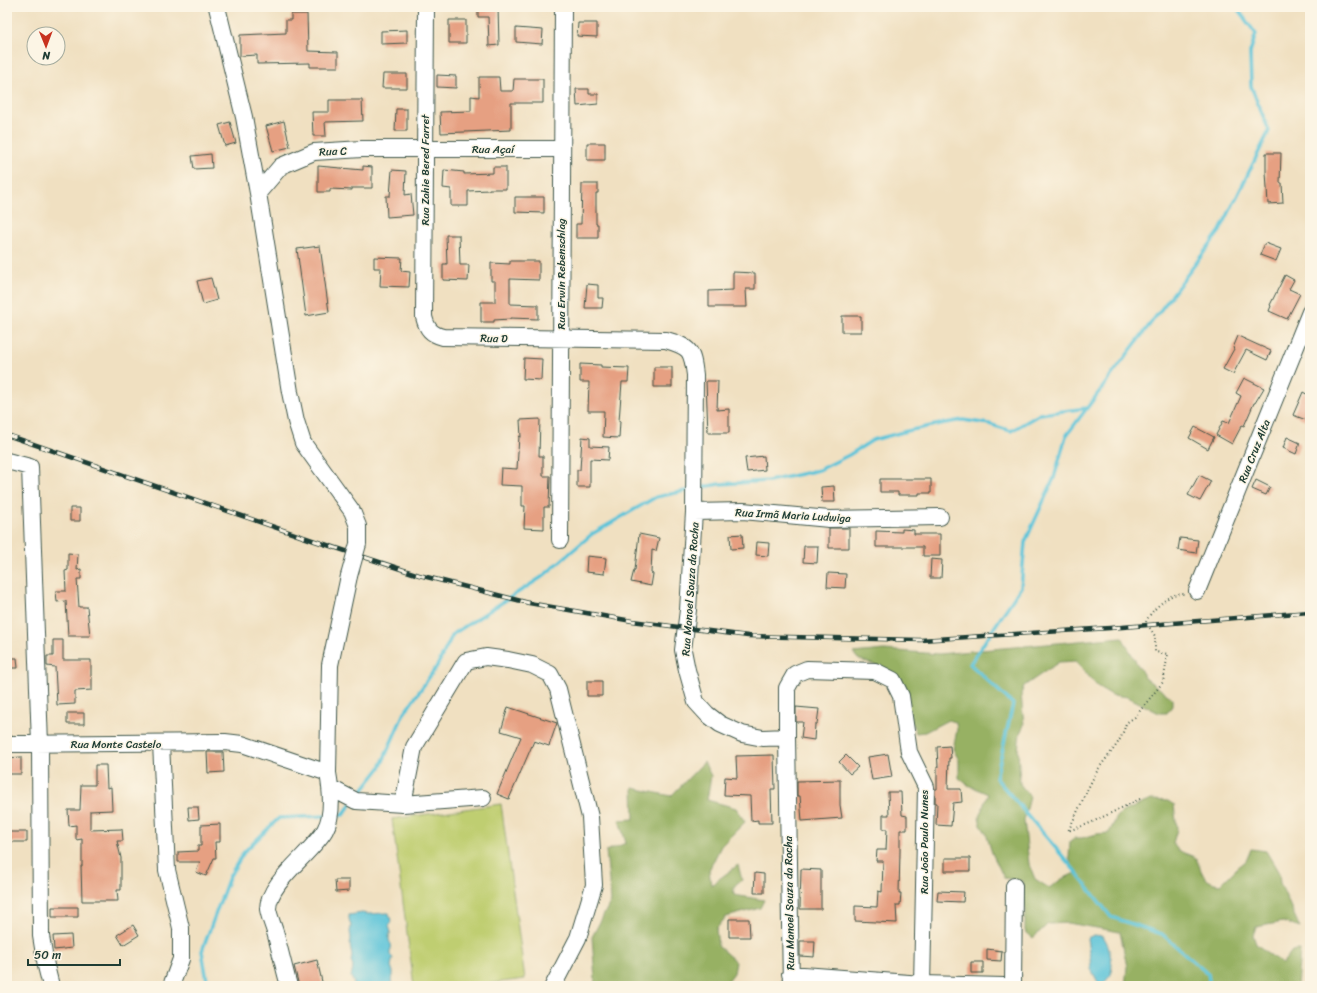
<svg xmlns="http://www.w3.org/2000/svg" width="1317" height="993" font-family="Sriracha,sans-serif">
<rect width="100%" height="100%" fill="#fcf5e5"/>
<filter id="ink" filterUnits="userSpaceOnUse"><feTurbulence type="fractalNoise" baseFrequency=".025" numOctaves="2"/><feDisplacementMap in="SourceGraphic" scale="8" xChannelSelector="R" yChannelSelector="G"/><feConvolveMatrix kernelMatrix="1 2 1 2 8 2 1 2 1" color-interpolation-filters="sRGB"/></filter>
<filter id="wash" filterUnits="userSpaceOnUse"><feTurbulence type="fractalNoise" baseFrequency=".012" numOctaves="4" result="noise"/><feDisplacementMap in="SourceGraphic" scale="16" xChannelSelector="R" yChannelSelector="G"/><feGaussianBlur stdDeviation="0.9" result="paint"/><feColorMatrix in="noise" values="0 0 0 0 0 0 0 0 0 0 0 0 0 0 0 0 0 1.4 0 .05"/><feComposite in="paint" operator="in"/></filter>
<g filter="url(#wash)">
<rect width="100%" height="100%" fill="#f0e0c1"/>
<path fill="#bfce71" stroke="#6f8652" d="M501,804l24,175 -56,7h-55l-22,-167z"/>
<path fill="#97b163" stroke="#5b774c" d="M1122,637l23,41 27,20v8l-5,7h-8l-31,-16 -16,-2 -15,-9 -21,-25 -17,1 -35,24 -3,8 3,31 -4,8 -2,17 2,34 10,13 -6,23 5,44 6,15 14,9 13,-9 13,-6 -6,-15 1,-17 4,-3h8l15,-4 12,-1 8,-16 5,-5 29,-12 17,1 6,4 3,24 -4,14c4,10 14,10 23,15 6,14 7,25 25,26l16,-16 9,-7 5,-12 15,2 13,22 1,10 20,45 -17,-6 -27,5 -3,8 3,9 26,20 10,-13 8,-1 -3,36h-172l2,-19 -7,-35 -52,-9 -20,1 -15,14 -8,-7v-21l-3,-29 -18,-3 -12,-25 -6,-20 -5,-8 -2,-8 9,-23 -20,-9 -9,-7v-18l-6,-11 4,-19 -1,-8 -8,-2 -23,12 -9,1 -26,-62 -32,-12 -5,-6 31,-3 55,4z
M704,762l7,14 -4,24 29,8 9,14 -24,24 -12,24 2,15 27,-20 4,15c-7,4 -9,6 -8,15l30,5 -4,8 -34,9 -10,12 2,17 18,16 -2,11 -10,13h-131l2,-6 -3,-43 19,-36 -5,-50 20,-8 -7,-23 15,-1 -1,-31 38,8z"/>
<path fill="#5dc4d9" stroke="#3e8086" d="M362,913l6,1 18,-1h3l2,8 -2,6c3,5 1,5 0,10 -1,7 5,6 1,14v4l3,3 -2,8 2,6v4l-2,5 2,5h-40l1,-3 -3,-6 2,-10 -2,-6 1,-5 -2,-12 1,-6 -1,-6 1,-6 -2,-7v-4z
M1094,935l9,1c4,6 6,11 7,18 4,15 2,20 -8,32h-2l-9,-17 -1,-11 -3,-20z"/>
<g fill="none" stroke-linecap="round" stroke-linejoin="round">
<path stroke="#5dc4d9" stroke-width="3.5" d="M698,488l21,-4 50,-3 50,-11 30,-15 24,-15 34,-9 38,-8 18,-3 26,4 22,7 29,-17 47,-6
M358,796l22,-28 23,-53 34,-49 16,-32 89,-57 50,-43 64,-37 34,-7
M335,815h8l8,-11
M208,986l-6,-35 27,-74 15,-25 35,-34 46,-2
M1210,986l-2,-12 -46,-40 -51,-17 -35,-45 -80,-94 17,-74 -43,-40 51,-77 4,-45 29,-64 12,-42 154,-205 49,-100 -18,-45 -1,-34 6,-18 -20,-27"/>
</g>
<g id="blocks">
<path fill="#e6a082" d="M478,7h20l1,38 -10,1 -1,-29h-10z
M291,14h16l1,37 30,1v15h-28v-4l-53,1v-9l-17,1v-21l46,-2v-13h5z
M449,20h17v23h-17z
M578,23h19v14l-20,-1z
M516,28l27,2 -1,14 -26,-2z
M407,30v13l-26,1v-13z
M383,74h24v14h-25z
M437,75l19,1v12l-19,-1z
M479,77h20l1,14h13l1,-12h29v24h-32v27l-70,3 -1,-21 31,-1v-15l8,1z
M576,89h13v5h9v10l-21,2z
M329,100h33l1,21 -38,1 1,14h-13l-1,-24h17z
M396,109h11v22h-12z
M284,121l6,26 -17,4 -7,-25z
M230,122l6,21 -11,3 -6,-21z
M587,143h18v17h-18z
M1266,153h15l-1,30h2l1,20 -15,1 -2,-32z
M211,154l1,14 -18,1 -2,-13z
M318,166l45,4v-4l9,1v21h-20v2l-22,-1v3h-12z
M493,167h13v22h-17v1l-21,1v15h-17v-17l-8,-1 1,-18 20,2v2l29,-1z
M392,170l14,1 -1,24 6,-1 2,21 -26,2 -1,-21h4z
M582,184h16v9h-2v31h2v14h-22v-14h5z
M515,197h29v16l-29,-1z
M446,235h13l1,30h9l-1,16 -25,-1v-16h4z
M1265,243l16,6 -5,12 -16,-6z
M320,246l9,66 -23,4 -9,-67z
M374,257l28,1 -1,13 9,1 -1,15 -29,-1 1,-18h-7z
M510,261h29v19l-29,-1v25l28,1v14l-28,-1v1l-16,1v2h-13v-20h14v-21h-4v-18l19,1z
M733,272l22,1v16h-9l1,18h-38v-16l24,-1z
M1285,275l9,5 -5,9 11,5 -13,25 -18,-8 2,-5 -1,-1z
M211,278l6,22 -14,4 -6,-23z
M587,284l11,1v13h5l-1,10h-17z
M842,316h19v16h-19z
M1238,336l33,15 -4,9 -21,-10 -13,24 -10,-5 11,-20 -1,-1z
M524,358l18,1 -1,21 -18,-1z
M580,364l21,1v2l28,1 -1,14h-6l-3,39h1l-1,17 -16,-1 1,-26h-16l1,-29h-9z
M654,367h18v20h-18z
M1244,378l20,10 -9,15h-1l-10,23 -2,-1 -10,19 -16,-9 7,-14 6,2 12,-27 -5,-3z
M706,381h12l-1,29 12,-1v24h-21z
M1303,392l7,4v14l-4,10 -13,-5z
M540,419l-1,37h4v20h7l-1,31h-5v22l-20,-1 1,-22h-3v-20l-22,-1 1,-17 16,1 2,-33 2,1 -1,-17z
M1195,427l19,10 -6,12 -19,-11z
M582,437l8,1v8l19,1 -1,13 -18,-1v28h-13v-17h3z
M1287,437l13,6 -4,11 -13,-6z
M764,456l1,14 -18,2 -2,-14z
M1199,475l12,6 -11,20 -12,-6z
M880,479h51v14h-12v2h-21v-3h-18z
M1256,480l14,7 -4,8 -14,-6z
M834,486l1,16h-13l-1,-15z
M70,508h10v13h-10z
M829,528h20v20h-20z
M902,529l12,1v4h26v22h-17v-9h-47v-16l26,1z
M639,534l20,4 -3,13 -4,-1 -1,23 2,1 -2,12 -20,-4 3,-12h1z
M742,534l1,14 -12,1 -1,-14z
M1180,538l18,2 -2,13 -18,-3z
M757,542l12,1 -1,13 -12,-1z
M804,546h14l-1,17 -14,-1z
M68,553l10,1 -1,16 4,-1v10h-4l2,28h8l3,29h-22l-2,-35 -9,1 -1,-11h10l-1,-20 3,-1z
M587,556l19,2 -2,16 -18,-2z
M931,559l11,1 -1,18h-11z
M828,573l18,1 -1,14 -18,-1z
M53,640h10v20h28v17h1v13l-17,1v13l-18,1 -2,-38 -8,-1v-10h6z
M7,658h10l1,10h-11z
M587,681h15v15h-15z
M508,707l49,16 -8,23 -15,-5 -25,58 -12,-5 24,-57 -20,-6z
M796,707l23,2 -2,15h-2l-1,16 -13,-2 2,-16h-7z
M67,713h17v11h-17z
M950,746l1,12h-2l-1,31h13l1,13 -9,1 -2,23 -15,-1 1,-22h-2v-14h2v-22h1l-1,-20z
M207,752h16l1,20 -16,1z
M888,754l4,23 -20,3 -4,-23z
M774,755l1,34h-4l1,34h-14v-3l-7,1 -1,-25 -26,-1 1,-18 12,1 -1,-22z
M846,755l12,12 -8,7 -11,-12z
M21,757v17h-14v-16z
M95,765h11l1,23 4,-1 1,23 -22,1v19l32,-1 1,12h-6l4,17v32h-4l1,11h-36l-1,-35h1v-27l-6,1v-15l-7,1 -1,-16h12l1,-25h14z
M840,780v25l2,13 -40,3 -2,-25h-3v-15z
M888,792h13l1,23 5,1v14h-7v21l-1,42h2l-1,12h-4l1,18 -42,-2v-15l22,1 1,-16 4,1 1,-31h-7l1,-11h9l1,-21h-4v-14h6z
M188,807h10l1,12 -10,1z
M220,824v18h-5l1,16h-2l-8,18 -10,-4 4,-10h-22v-10l20,-1v-5h3v-21z
M7,832h20v10h-20z
M945,858h25v13h-25z
M801,869l20,1v39h-21z
M755,873l9,1v19h-10z
M335,880h14v11l-13,1z
M938,891l26,1 -1,10 -26,-1z
M52,907h26v10h-26z
M729,919h20l1,18h-21z
M133,925l6,10 -16,10 -6,-10z
M71,935l1,13 -18,2 -1,-14z
M800,941h15l-1,16 -14,-1z
M987,949l15,2 -1,10 -14,-1z
M317,960l6,26h-24l-5,-20z
M971,962h12v11h-12z"/>
</g>
</g>
<g filter="url(#ink)">
<use href="#blocks" fill-opacity="0" stroke="#3e5549" stroke-width="1"/>
<g fill="none" stroke-linecap="round" stroke-linejoin="round">
<defs>
<path id="minor" d="M217,7l27,110 14,76 32,199 6,29 7,22 49,68 6,15v18
M426,7l-2,310c3,12 7,17 19,20l223,3c24,7 26,10 29,35l-1,137 -6,98 -5,40 4,20 9,32 11,12 13,10 22,10 21,4 24,-1 4,249
M258,193l23,-27 33,-14 48,-3h199
M7,461l23,6 10,277 1,192 5,30 5,20
M694,512l49,-1 86,8 111,-2
M560,540l3,-533
M1197,591l113,-279
M787,737v-49l8,-14 12,-5 68,2 18,9 8,16 8,56 17,35 -4,199
M161,743l6,127 14,58v31l-10,27
M7,744l218,-2 17,2 86,29
M331,788l25,13 47,3 11,-57 52,-86 20,-4 22,3 24,5 18,9 8,15 32,128 4,68 -16,53 -25,48
M403,804l80,-6
M790,974l132,10 82,2
M289,986c-5,-18 -9,-36 -14,-54 -2,-7 -6,-16 -7,-23 0,-27 44,-56 57,-79 9,-16 6,-40 3,-57l2,-108 19,-89
M1013,986l1,-100"/>
</defs>
<use href="#minor" stroke="#3e5549" stroke-width="18"/>
<path stroke="#3e5549" stroke-width="2" stroke-dasharray="1 3" stroke-linecap="butt" d="M1140,799l-52,25 -20,7c10,-19 18,-40 28,-58 12,-20 24,-26 30,-50l9,-6 28,-35 5,-28 -13,-2v-16l-9,-14c3,-9 19,-24 28,-27 3,-1 7,-1 10,-1"/>
<use href="#minor" stroke="#fff" stroke-width="16"/>
<defs>
<path id="rail" d="M7,435l308,106 104,34 110,28 103,18 116,15 173,4 189,-12 200,-16"/>
</defs>
<use href="#rail" stroke="#1f3d34" stroke-width="4.5"/>
<use href="#rail" stroke="#fcf5e5" stroke-width="3" stroke-dasharray="9" stroke-linecap="butt"/>
<defs>
<path id="minor-bridge" d="M349,576l9,-32"/>
</defs>
<use href="#minor-bridge" stroke="#3e5549" stroke-width="18" stroke-linecap="butt"/>
<use href="#minor-bridge" stroke="#fff" stroke-width="16"/>
</g>
</g>
<g text-anchor="middle" stroke-width="3" stroke-linejoin="round" paint-order="stroke">
<g font-size="11" fill="#1f3d34" stroke="#fcf5e5">
<text x="493" y="153">Rua Açaí</text>
<text transform="translate(333 151) rotate(-3)" y="4">Rua C</text>
<text transform="translate(425 170) rotate(-90)" y="4">Rua Zahie Bered Farret</text>
<text transform="translate(561 274) rotate(-90)" y="4">Rua Erwin Rebenschlag</text>
<text transform="translate(494 338) rotate(1)" y="4">Rua D</text>
<text transform="translate(1254 451) rotate(-68)" y="4">Rua Cruz Alta</text>
<text transform="translate(793 515) rotate(3)" y="4">Rua Irmã Maria Ludwiga</text>
<text transform="translate(690 589) rotate(-86)" y="4">Rua Manoel Souza da Rocha</text>
<text x="116" y="748">Rua Monte Castelo</text>
<text transform="translate(924 842) rotate(-90)" y="4">Rua João Paulo Nunes</text>
<text transform="translate(789 903) rotate(-91)" y="4">Rua Manoel Souza da Rocha</text>
</g>
</g>
<rect width="1317" height="993" fill="none" stroke="#fcf5e5" stroke-width="24"/>
<g transform="translate(46 46) rotate(179)"><circle r="19" fill="#fcf5e5" stroke="#a4ab9e"/>
<path d="M0-3L7 15L0 10L-7 15Z" fill="#c8321e"/>
<text y="-6" font-size="11" font-weight="bold" text-anchor="middle" fill="#1f3d34">N</text>
</g>
<path d="M28 959v6h92v-6" fill="none" stroke="#1f3d34" stroke-width="2"/>
<text x="34" y="959" font-size="12" fill="#1f3d34" stroke="#fcf5e5" stroke-width="3" paint-order="stroke">50 m</text>
</svg>
